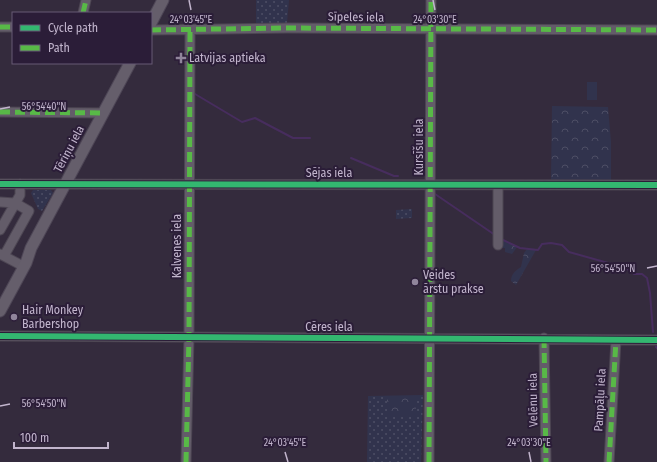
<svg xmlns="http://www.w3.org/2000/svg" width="657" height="462" font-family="'Fira Sans Condensed',sans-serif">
<defs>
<pattern id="grass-dots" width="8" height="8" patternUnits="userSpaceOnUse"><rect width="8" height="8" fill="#31334d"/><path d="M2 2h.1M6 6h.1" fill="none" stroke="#4d4e65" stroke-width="1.8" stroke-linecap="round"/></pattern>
<pattern id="forest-crowns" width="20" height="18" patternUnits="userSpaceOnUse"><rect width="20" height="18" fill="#31334d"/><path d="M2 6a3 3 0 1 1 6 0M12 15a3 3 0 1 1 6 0" fill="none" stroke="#4d4e65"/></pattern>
</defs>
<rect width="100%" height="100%" fill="#342b3d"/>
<path fill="url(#grass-dots)" d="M256,0h33l-2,23h-31z
M33,190h18l2,3 -11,18 -4,-2 -7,-16z
M412,209v9l-16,1v-9z
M423,395l-2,67h-54l1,-66z"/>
<path fill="url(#forest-crowns)" d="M552,106l56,1 3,35v39l-60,-1z
M500,238l17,9 -5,7 -7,-2v-4h-5z
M527,249l9,1 -20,35 -5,-4c0,-7 5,-11 10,-14l3,-14z
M387,396h29v19h-29z"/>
<path fill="#31334d" d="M587,82h10v18h-10z"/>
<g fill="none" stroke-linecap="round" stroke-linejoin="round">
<path stroke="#472d5e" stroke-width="2" d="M195,94l47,28 13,-4 38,20h17
M351,158l43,18h4
M435,194l60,41
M501,239l19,9 18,2 4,-6 9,-1 11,2 7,7 57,16 8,6h8l5,4 3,15 3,39
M656,347l1,1"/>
<defs>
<path id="minor" d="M83,13l3,-13
M0,27h13
M151,30l136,-2 370,2
M0,112l103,1
M0,184l657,1
M0,202l15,1 14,8 -25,45
M0,230l20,-35v-11
M498,245v-60
M0,254l19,10
M0,336l657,4
M544,338l2,124
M186,462l3,-125 1,-307
M429,462l2,-462
M609,462l7,-122"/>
<path id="major" d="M151,23l12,-23
M0,311l26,-48 5,-15 99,-185"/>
</defs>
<use href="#minor" stroke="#4d4653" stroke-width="11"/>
<use href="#major" stroke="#4e4656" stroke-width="13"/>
<use href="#minor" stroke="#635c69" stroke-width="9"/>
<use href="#major" stroke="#655e6b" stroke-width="11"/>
<path stroke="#58b947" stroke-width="5" stroke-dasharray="10 5" stroke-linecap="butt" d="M83,13l3,-13
M0,27h13
M151,30l136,-2 370,2
M0,112l103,1
M544,338l2,124
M186,462l3,-125 1,-307
M429,462l2,-462
M609,462l7,-122"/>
<defs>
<path id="cycleway" d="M0,184l657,1
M0,336l657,4"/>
</defs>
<use href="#cycleway" stroke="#2b1d38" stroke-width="8"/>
<use href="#cycleway" stroke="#33b770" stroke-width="6"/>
</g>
<path fill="none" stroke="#c2b5cd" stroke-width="1.5" d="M189,0l2,10M433,0l2,10M0,109l10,-2M647,268l10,-2M0,406l10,-2M285,452l3,10M529,452l2,10"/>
<g fill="#90859b" stroke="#2b1d38" stroke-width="1.5">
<path d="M179 52h4v4h4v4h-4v4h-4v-4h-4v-4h4z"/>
<circle cx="415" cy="282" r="4"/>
<circle cx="14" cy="317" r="4"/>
</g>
<g text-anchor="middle" stroke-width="4" stroke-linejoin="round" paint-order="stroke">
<g font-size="12" fill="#c2b5cd" stroke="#2b1d38">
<text transform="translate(356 17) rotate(1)" y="4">Sīpeles iela</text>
<text transform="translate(419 147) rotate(-90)" y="4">Kursīšu iela</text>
<text transform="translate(69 149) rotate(-62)" y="4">Tēriņu iela</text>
<text x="329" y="177">Sējas iela</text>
<text transform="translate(177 246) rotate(-90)" y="4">Kalvenes iela</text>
<text x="329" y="331">Cēres iela</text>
<text transform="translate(533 400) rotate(-91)" y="4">Velēnu iela</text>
<text transform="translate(600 400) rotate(-87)" y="4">Pampāļu iela</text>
</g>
<g font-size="12" fill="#c2b5cd" stroke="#2b1d38" text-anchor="start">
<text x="189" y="62">Latvijas aptieka</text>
<text x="423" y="279">Veides<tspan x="423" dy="14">ārstu prakse</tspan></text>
<text x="22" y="314">Hair Monkey<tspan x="22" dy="14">Barbershop</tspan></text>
</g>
</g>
<g font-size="10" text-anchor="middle" fill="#c2b5cd" stroke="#2b1d38" stroke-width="4" stroke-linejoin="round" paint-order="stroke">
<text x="191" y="23">24°03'45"E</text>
<text x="435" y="23">24°03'30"E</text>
<text x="44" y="110">56°54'40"N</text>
<text x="613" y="272">56°54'50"N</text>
<text x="44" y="407">56°54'50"N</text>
<text x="285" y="446">24°03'45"E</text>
<text x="529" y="446">24°03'30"E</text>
</g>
<rect x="12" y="12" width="140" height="52" fill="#2b1d38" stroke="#675a74"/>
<rect x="20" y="25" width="20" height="6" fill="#33b770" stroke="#675a74"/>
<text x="48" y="32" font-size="12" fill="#c2b5cd">Cycle path</text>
<rect x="20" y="45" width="20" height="6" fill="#58b947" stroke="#675a74"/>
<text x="48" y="52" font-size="12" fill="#c2b5cd">Path</text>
<path d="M14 442v6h94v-6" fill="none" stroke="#c2b5cd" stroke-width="2"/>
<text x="20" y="442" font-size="12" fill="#c2b5cd" stroke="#2b1d38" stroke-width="3" paint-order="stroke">100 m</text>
</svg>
